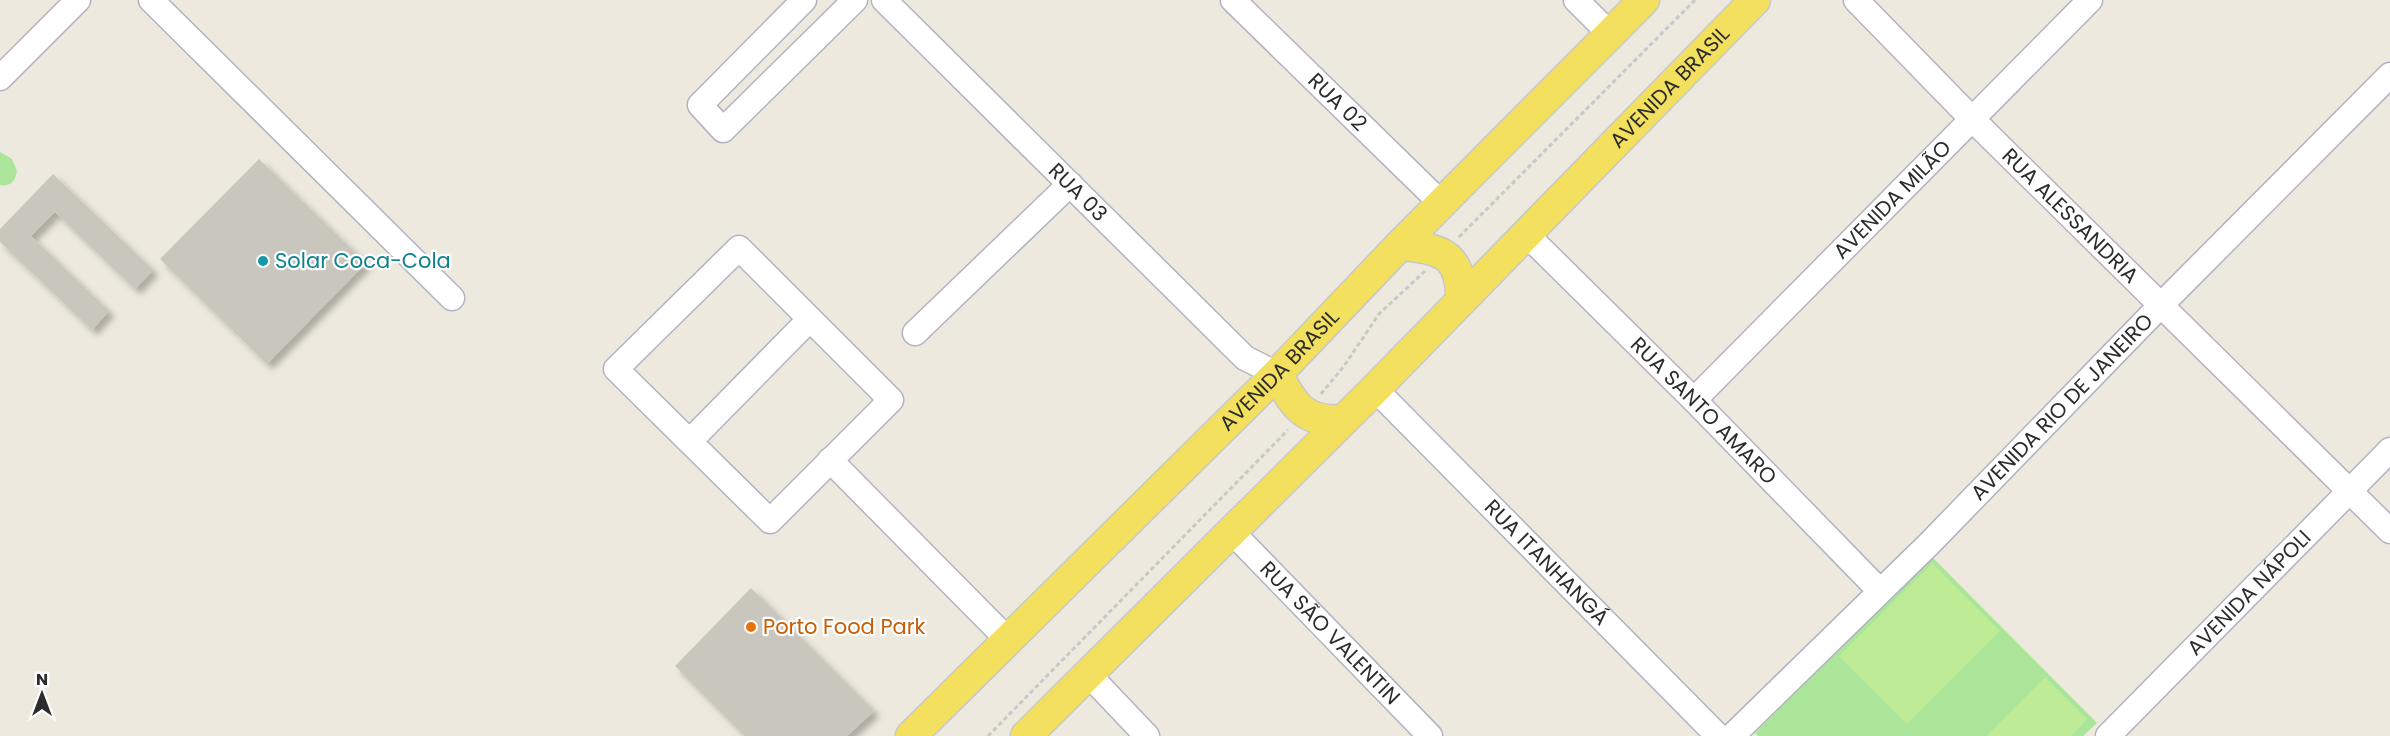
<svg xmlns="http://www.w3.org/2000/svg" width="2390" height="736" font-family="Poppins,sans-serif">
<defs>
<filter id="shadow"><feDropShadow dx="5.5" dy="5.5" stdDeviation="3" flood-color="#0004"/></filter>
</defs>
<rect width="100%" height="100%" fill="#eee9de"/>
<path fill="#abe59a" d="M0,152l12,7 5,12c-2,10 -6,16 -17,14z
M1930,555l167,168 -14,13h-325l-3,-3z"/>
<path fill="#beec96" d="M1932,563l68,68 -93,93 -68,-68z
M2045,677l42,42 -16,17h-85z"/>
<path fill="#c9c6be" filter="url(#shadow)" d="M259,159l107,104 -99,101 -107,-105z
M53,174l100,96 -18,19 -80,-77 -24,24 78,75 -17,19 -92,-88v-13z
M751,588l123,123 -27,25h-102l-70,-70z"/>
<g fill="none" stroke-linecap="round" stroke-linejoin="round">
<defs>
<g id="minor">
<path d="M151,0l301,298"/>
<path d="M804,0l-104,105 23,25 132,-130"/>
<path id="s1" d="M884,0l361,358 32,16"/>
<path id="s2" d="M1233,0l209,204"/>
<path d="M1576,0l34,34"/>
<path id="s3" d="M1856,0l116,119 418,412"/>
<path d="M0,78l78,-78"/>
<path id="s4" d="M1525,233l169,167 185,190"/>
<path d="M739,248l152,152 -121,121 -154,-152z"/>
<path d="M915,333l155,-149"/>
<path id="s5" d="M1375,389l343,347"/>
<path id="s6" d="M1694,400l396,-400"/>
<path d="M690,441l120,-122"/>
<path d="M830,460l177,179"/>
<path id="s7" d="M1231,531l199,205"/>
<path d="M1088,674l59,62"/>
<path id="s8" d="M1732,736l197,-192 231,-238 230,-231"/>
<path id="s9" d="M2108,736l282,-286"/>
</g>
<g id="major">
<path d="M1400,245c40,3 61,9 61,53"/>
<path d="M1277,374c16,30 27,49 64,46"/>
<path id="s10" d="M911,736l366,-362 123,-129 244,-245"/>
<path id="s11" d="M1026,736l349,-347 380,-389"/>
</g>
</defs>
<use href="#minor" stroke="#b2b3c0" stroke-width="27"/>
<use href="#major" stroke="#c8c8c8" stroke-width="33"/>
<path stroke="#c8c8c8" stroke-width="3" stroke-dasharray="4.5 3" stroke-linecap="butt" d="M1459,237l236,-237
M1321,394l23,-28 35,-52 46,-43
M988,736l300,-306"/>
<use href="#minor" stroke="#fff" stroke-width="24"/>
<use href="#major" stroke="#f3e05e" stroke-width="30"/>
</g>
<circle fill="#0f9aa8" stroke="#fff" stroke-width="2" cx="263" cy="261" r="6"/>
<circle fill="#e8710a" stroke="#fff" stroke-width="2" cx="751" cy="627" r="6"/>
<g text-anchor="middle" stroke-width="4.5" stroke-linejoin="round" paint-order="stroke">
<g font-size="21" fill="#2c2c2c" stroke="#fff">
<text dy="7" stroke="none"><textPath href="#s11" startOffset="914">AVENIDA BRASIL</textPath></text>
<text dy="7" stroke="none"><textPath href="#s2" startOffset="146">RUA 02</textPath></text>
<text dy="7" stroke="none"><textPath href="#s1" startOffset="273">RUA 03</textPath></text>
<text dy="7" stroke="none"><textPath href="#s6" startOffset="282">AVENIDA MILÃO</textPath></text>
<text dy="7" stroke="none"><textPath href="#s3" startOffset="304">RUA ALESSANDRIA</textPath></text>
<text dy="7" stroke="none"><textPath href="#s10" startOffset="519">AVENIDA BRASIL</textPath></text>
<text dy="7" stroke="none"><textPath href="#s8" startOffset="466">AVENIDA RIO DE JANEIRO</textPath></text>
<text dy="7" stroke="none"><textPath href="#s4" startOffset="252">RUA SANTO AMARO</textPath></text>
<text dy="7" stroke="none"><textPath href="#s5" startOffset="244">RUA ITANHANGÁ</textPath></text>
<text dy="7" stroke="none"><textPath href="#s9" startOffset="201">AVENIDA NÁPOLI</textPath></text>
<text dy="7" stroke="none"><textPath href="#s7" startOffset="142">RUA SÃO VALENTIN</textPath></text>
</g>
<g font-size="21" fill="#0d838f" stroke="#fff" text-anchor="start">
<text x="275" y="268">Solar Coca-Cola</text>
</g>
<g font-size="21" fill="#c56008" stroke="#fff" text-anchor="start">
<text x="763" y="634">Porto Food Park</text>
</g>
</g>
<g transform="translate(42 694)" stroke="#ffffff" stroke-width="4.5" paint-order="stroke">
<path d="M0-4.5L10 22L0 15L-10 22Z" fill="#2c2c2c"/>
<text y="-9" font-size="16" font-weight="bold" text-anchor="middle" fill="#2c2c2c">N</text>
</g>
</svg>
